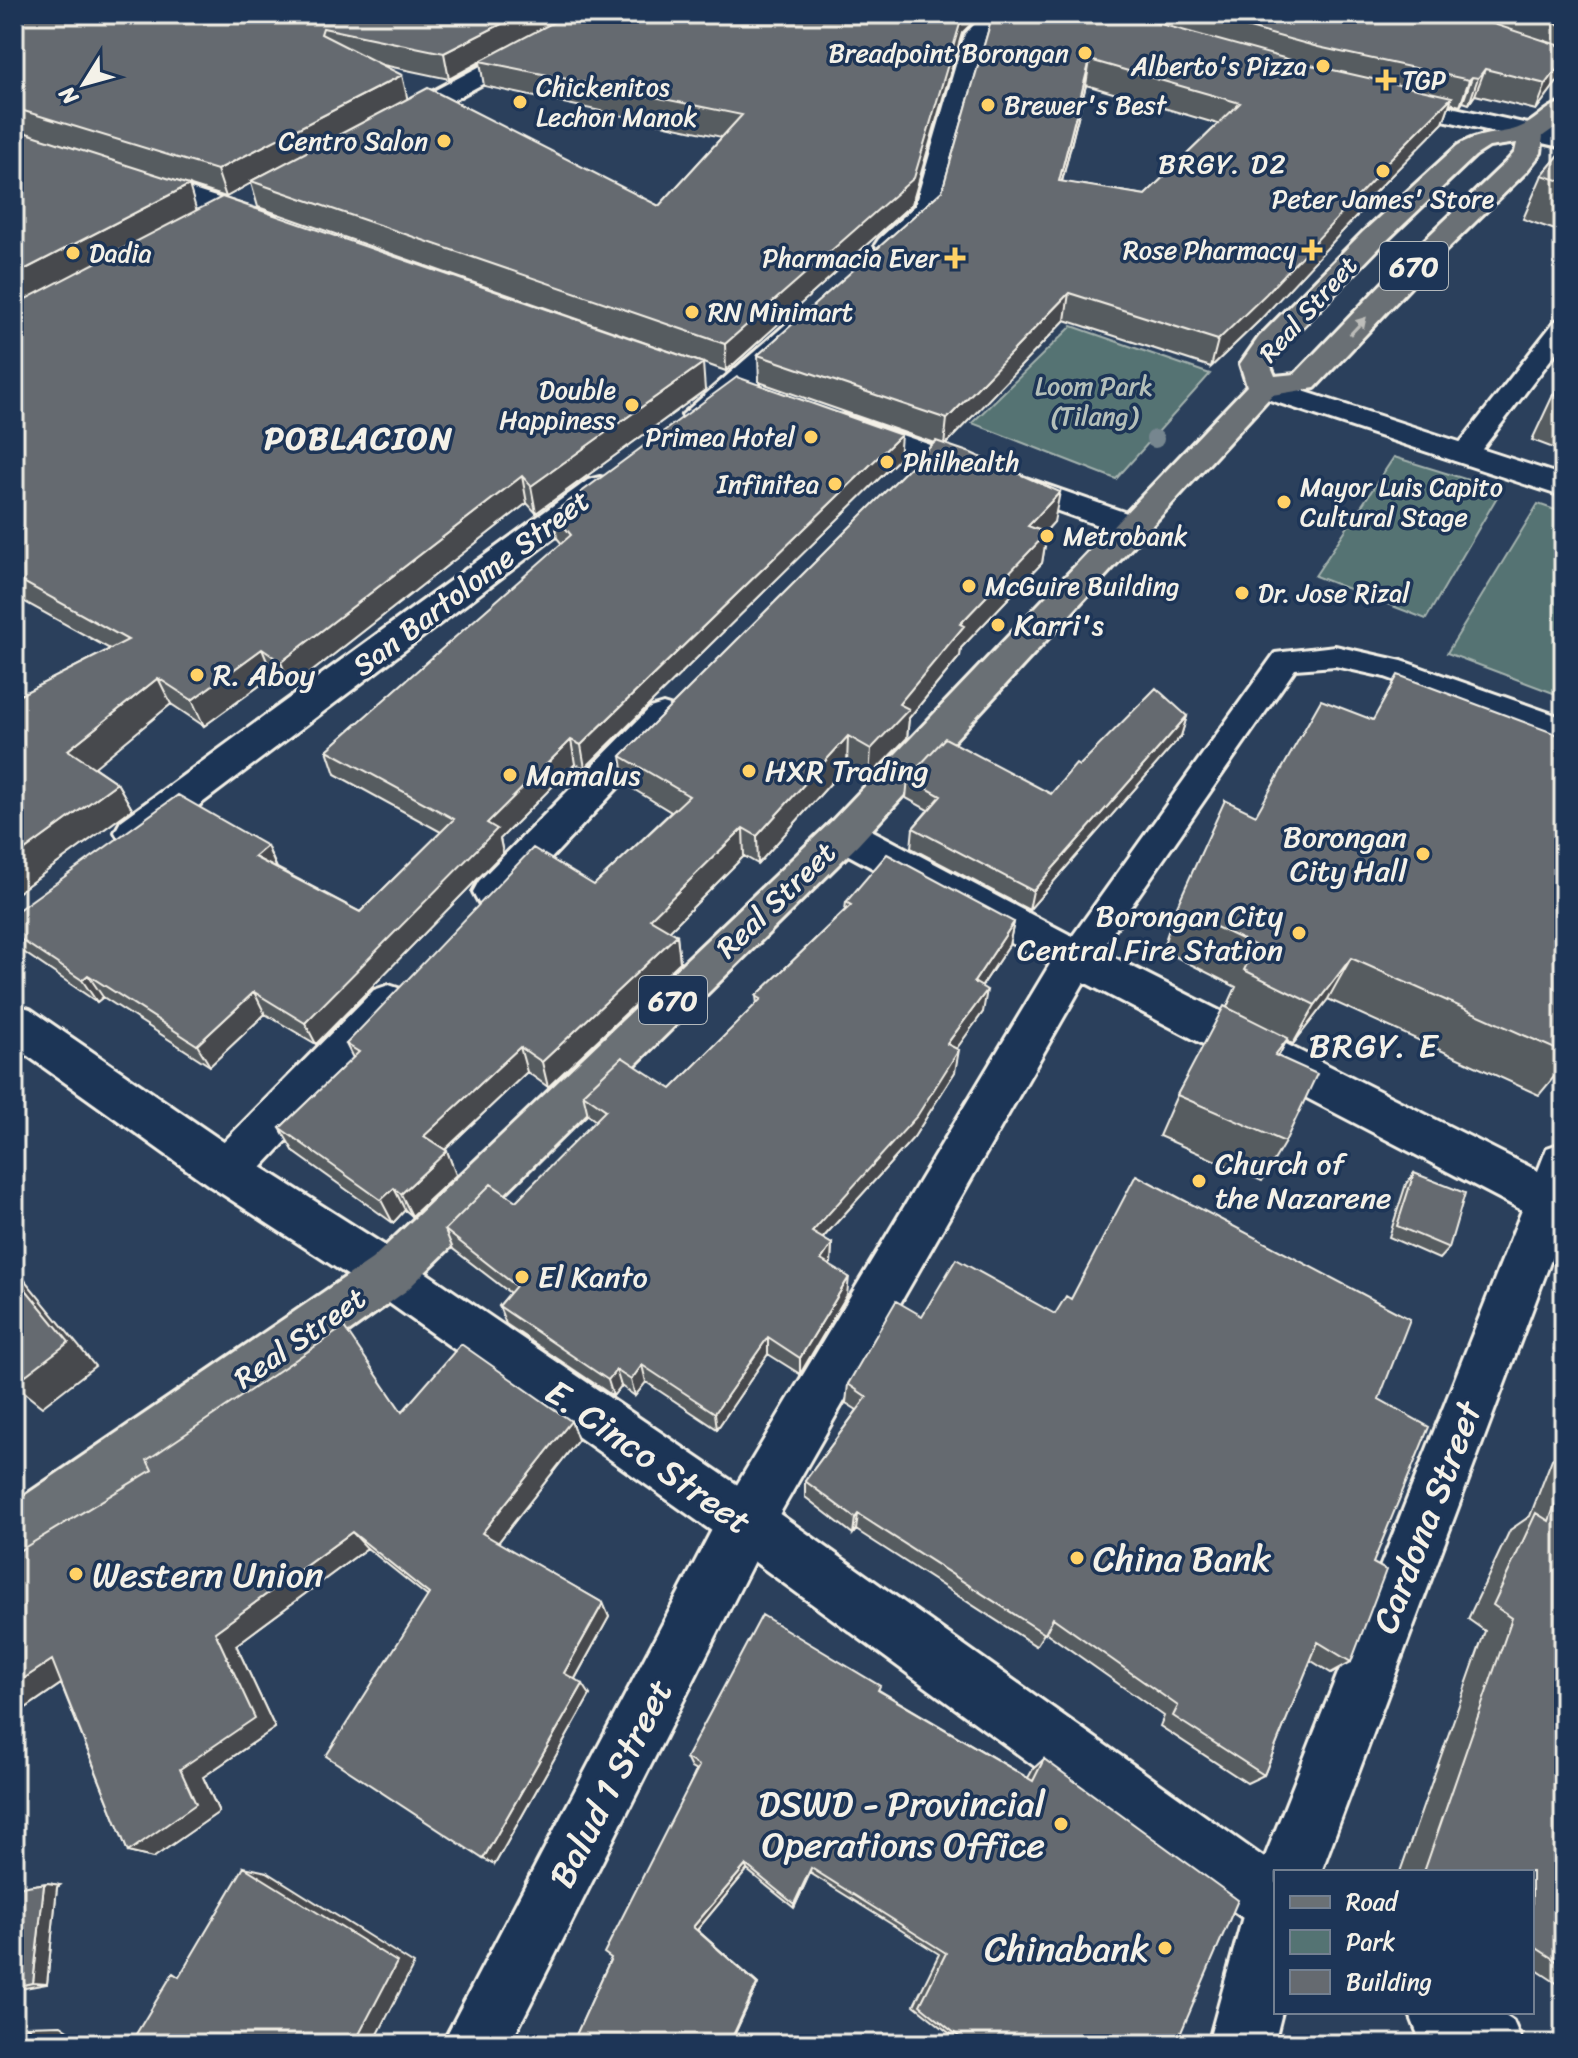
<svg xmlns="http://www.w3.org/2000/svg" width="1578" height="2058" font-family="Sriracha,sans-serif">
<rect width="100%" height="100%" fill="#2b405c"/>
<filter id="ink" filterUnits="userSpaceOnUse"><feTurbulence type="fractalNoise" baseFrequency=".0125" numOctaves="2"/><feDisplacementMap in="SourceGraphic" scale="16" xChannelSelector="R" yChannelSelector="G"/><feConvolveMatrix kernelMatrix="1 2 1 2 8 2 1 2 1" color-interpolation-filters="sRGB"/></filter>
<g filter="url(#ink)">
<path fill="#547373" stroke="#a4b2ae" stroke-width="2" d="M1072,326l138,48 -94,105 -144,-56z
M1394,457l107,33 -75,129 -111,-43z
M1538,504l26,9v184l-117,-44z"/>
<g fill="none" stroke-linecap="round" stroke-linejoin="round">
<defs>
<path id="lane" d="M1564,319v23l-91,119h-18l-4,-6 4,-6 100,-128z
M1335,646l67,15 162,57v23l-179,-64 -50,-11 -40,3 -207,299 -12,4 -12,-4 -5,-10 5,-10 211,-295z"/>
<path id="street" d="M578,14h28l-3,5 -204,110h-18l-4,-5 4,-5z
M985,14h25l-22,22 -47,173 -42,42 -10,2 -10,-2 -4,-6 4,-6 36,-33 50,-172z
M137,172l138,44 4,6 -4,6 -10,2 -137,-44 -4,-6 4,-6z
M803,315l10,3 5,6 -5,6c-23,22 -80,83 -107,92 -7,3 -12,1 -19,0l-5,-7 111,-97z
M1263,378l301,98v21l-312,-103 -4,-7 4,-7z
M844,415l300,104 5,7 -5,7 -12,4 -12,-4 -287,-102 -5,-7 5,-7z
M600,477l12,3 4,7 -4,7 -463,349 -14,4 -14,-4 -6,-11 6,-11 467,-341z
M663,704l13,4 6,9 -6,9 -167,177 -15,5 -15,-5 -6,-11 6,-11 171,-173z
M844,819l14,4 233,123 447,225 9,-23 17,-6v83l-243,647h-45v140h6l-8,32h-66l37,-135 9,-22 10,-4 -5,-11 263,-662 -438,-228 -320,559 -254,503h-68l284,-541 324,-539 -220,-119 -6,-11 6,-11z
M389,985l15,5 7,13 -7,13 -160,170 -17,6 -17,-6 -6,-15 6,-15 164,-166z"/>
<path id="secondary" d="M1387,93l177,39v16l-186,-43 -3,-5 3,-5z
M14,1004l16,5 214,147 162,103 358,244 520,369h-8v63l-22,-9 -528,-385 -354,-250 -162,-105 -196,-140z
M1409,2012h90l14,9 10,23h-91l-14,-9z"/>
<path id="primary" d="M1564,102v19l-21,15 -2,17 -15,19 -91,89 -120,127 -43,7 -414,450 -452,446 -331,237 -61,32v-57l358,-244 458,-436 417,-437 -7,-22 19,-27 104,-105 94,-86c25,-16 47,-10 68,-21 14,-7 23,-20 39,-23zM1517,143l-2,9 -7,8 -93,89 -120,125 -20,2 -5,-12 11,-15 102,-105 92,-88 14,-9z"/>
</defs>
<use href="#lane" stroke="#f4f1e8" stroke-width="6"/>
<use href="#street" stroke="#f4f1e8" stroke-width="6"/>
<use href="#secondary" stroke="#f4f1e8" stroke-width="6"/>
<use href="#primary" stroke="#f4f1e8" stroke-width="6"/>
<use href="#lane" fill="#1d3557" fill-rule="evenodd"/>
<use href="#street" fill="#1d3557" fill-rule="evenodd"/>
<use href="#secondary" fill="#1d3557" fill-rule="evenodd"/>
<use href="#primary" fill="#6a7074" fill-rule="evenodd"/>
</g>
<circle fill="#76868f" cx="1155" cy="439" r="9"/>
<path fill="#575b60" stroke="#f4f1e8" stroke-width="2" fill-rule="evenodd" d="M14,14h967l-19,19 -50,171 -186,167 -468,-164 -7,-24 -25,14 -51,-16 22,29 508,180 -169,123 -9,-10 -236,185 -18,-12 -69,50 -33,-22 -77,63 23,16 15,26 -118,86v-197l96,-49 -96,-53zM480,62l4,24 238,51 -63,69 -252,-107 -24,-34 66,14z
M993,14h571v55l-2,6 -26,35 -61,-15 -6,9 -6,-2 -3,4 -10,-3 -7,20 -73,74 -2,7 -109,117 -48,46 -146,-47 -119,124 108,78 -9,10 2,1 -5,30 -81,85 -1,8 -51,62 -2,20 -38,39 -22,-12 -89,99 -14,-8 -75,75 8,4 3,27 -132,125 -21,-15 -82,78 2,1 9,24 -44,41 -7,-6 -12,13 -99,-71 -14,-24 73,-70 -7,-14 248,-159 77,-73 -46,-28 -4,-28 313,-313 -175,-61 -1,-27 184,-164zM1086,85l132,39 -73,71 -83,-13z
M1564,149v84l-41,-14 19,-44z
M1564,380v72l-32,-12 21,-45z
M899,459l-309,304 -5,5 -10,-4 -75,75 3,14 -187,191 -51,-30 -55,52 -107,-69 -6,5 -78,-53 -5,-7v-29l253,-67 10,22 83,44 81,-80 -106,-58 -8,-24 235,-206 -5,-6 -4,-25z
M1187,716l-6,20 -152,174 -118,-62 2,-20 15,-18 -22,-12 2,-20 143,16 28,-28z
M1373,720l191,17v328l-25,30 -211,-96 -35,45 -7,-3 -8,16 7,85 -23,39 -103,-45 18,-41 50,-88 9,-20 -74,-37 14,-42z
M846,902l168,20 -5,23 -27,41 1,26 -27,37 -1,23 -41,65 -92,102 10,5 -1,19 -2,2 18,30 -47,79 -32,-20 -51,75 -71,-47 -11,14 -14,-10 -8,10 -107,-72 -7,-18 11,-13 -57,-44 -8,-19 71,-29 80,-80 -8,-6 -5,-21 88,-5 86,-85 -1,-8 89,-86z
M1414,1173l35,75 -10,11 -50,-22 17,-53z
M1071,1299l308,100 -6,164 -22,99 -20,11 -21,-13 -46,115 -17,8 -87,-57 4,-10 -119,-84 -9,14 -180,-116 -3,4 -48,-37v-16l52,-71 -11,-7 2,-19 74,-68 133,-2z
M1564,1326v29l-10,-6z
M402,1412l169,9 7,19 -80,103 105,60 6,14 -34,62 15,16 -95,169 -68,-268 -60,-48 -131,97 39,83 -72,49 16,35 -66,46 -25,-6 -67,-168 -47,32v-162z
M1564,1451v537l-32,-21v-95h-132l85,-241 -17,-12 42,-89 20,-14 22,-57z
M879,1690l149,88 5,-9 11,-10 132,285h-213l-49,-39 25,-51 -129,-81 -16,35 -47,-38 -50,60 61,54 -28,60h-158l124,-273 -5,-3 -5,-10z
M47,1883l13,2 -3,2 -10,97 -33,6v-102z"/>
<path fill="#474a4e" stroke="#f4f1e8" stroke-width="2" d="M521,14h51l-92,47v1l-31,17 -5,-26z
M963,14h18l-19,19 -50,171 -186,167 -1,-27z
M1090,60l-4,25 -31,123 4,-27z
M1564,60v9l-2,6 -26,35 10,-26z
M1485,69l-10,26 -6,9 9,-26z
M402,75l6,26 -157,80v2l-25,14 -9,-27z
M1472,77l-9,25 -3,4 9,-26z
M1452,97l-9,26 -73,74 -2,7 -109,117 -48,46 7,-27 155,-164z
M189,185l8,27 -183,97v-34z
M1069,293l-4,27 -121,126 3,-27z
M703,363l2,27 -169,123 -5,-27z
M901,435l-2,24 -314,309 -4,-23z
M522,476l5,27 -236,185 -10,-26z
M1060,492l-6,30 -31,34 5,-30z
M1047,533l-5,30 -81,85 -1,8 -51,62 -2,20 -38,39 2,-28 28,-45 61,-80z
M262,649l11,27 -69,50 -12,-26z
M158,678l13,26 -87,72 -16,-26z
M1187,716l-6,20 -152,174 4,-19z
M848,736l-1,29 -89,99 -1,-28z
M571,740l4,24 -75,75 3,14 -187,191 -11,-21 182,-200z
M117,783l15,26 -118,86v-37z
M743,828l1,28 -90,90 -4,-27z
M267,846l10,23 -23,-12z
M1014,922l-5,23 -39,59 4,-22z
M677,935l3,27 -132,125 -6,-25z
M1351,958l-23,41 -35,45 22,-39z
M88,975l15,22 -6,5 -15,-22z
M987,990l-4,22 -39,54 3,-22z
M254,992l11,22 -55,52 -13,-21z
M1288,1038l-22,42 9,-25z
M520,1047l7,25 -93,88 -10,-24z
M959,1050l-4,22 -41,65 -103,114 1,-19z
M447,1151l9,24 -44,41 -11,-22z
M394,1188l11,22 -12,13 -12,-23z
M832,1244l-1,19 -11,16 1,-19z
M14,1267l81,99 -53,41 -24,-19 -4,2z
M849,1277l-2,18 -47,79v-16z
M768,1337v17l-51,75 -2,-16z
M642,1365l4,17 -11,14 -4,-16z
M616,1370l5,16 -8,10 -5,-16z
M571,1421l7,19 -85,109 -11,-16z
M858,1514l-2,16 -3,4 2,-16z
M352,1532l15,16 -131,97 39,83 -72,49 16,35 -66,46 -25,-6 52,-83 35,-137z
M603,1603l6,14 -37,67 -8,-11z
M52,1660l26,12 -64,44v-31z
M583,1684l7,11 -95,169 -12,-5z
M746,1865l1,5 -50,60 61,54 -28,60h-1l-36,-117z
M244,1867l23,5 147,92 -41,80h-19z
M811,1868l-1,5 -16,35v-4z
M47,1883l13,2 -3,2 -10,97 -14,-1 11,-98z
M61,2025l28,19h-37l-26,-18z"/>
<path fill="#656a70" stroke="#f4f1e8" stroke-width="2" fill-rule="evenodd" d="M14,14h507l-77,39 -121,-25 -2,6 81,41 -185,95 -203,-62z
M569,14h394l-49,164 -189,166 -474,-163 177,-93 231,118 83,-91 -262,-54z
M993,14h131l178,49 150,34 -79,79 3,1 -110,117 -48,46 -149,-47 -122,126 -189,-64 184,-164zM1090,60l150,43 -95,92 -86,-14z
M1199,14h264l101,33v13l-18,24 -61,-15 -7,9 -6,-1 -3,3 -151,-33z
M1527,14h37v12z
M14,129l175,56 -175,90z
M1564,149v33l-22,-7z
M222,197l481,166 -172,123 -9,-10 -241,186 -19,-13 -70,51 -34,-22 -90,72 49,33 -103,75v-160l114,-58 -114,-63v-272z
M737,377l164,58 -314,304 -6,6 -10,-5 -84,83 10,6 -192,194 -51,-31 -57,53 -109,-70 -6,5 -68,-45v-22l164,-118 89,51 -13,11 106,55 94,-93 -127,-69 244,-215 -18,-22z
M1564,380v18l-11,-3z
M936,441l35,12 89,39 -32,34 19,7 -87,91 4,2 -65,78 10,5 -38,40 -23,-13 -91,100 -14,-8 -93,91 27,16 -135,127 -22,-15 -96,89 23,15 -46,43 -7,-6 -13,12 -101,-72 79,-76 -13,-8 187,-196 61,37 95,-89 -68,-40z
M1398,675l166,62v316l-213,-95 -36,47 -71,-35 12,-24 -80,-38 49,-108 31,15 65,-115 52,20z
M1156,688l31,28 -154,175 -120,-63 28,-32 -33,-18 37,-40 106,56 25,-30 3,2z
M887,854l127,68 -40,60 13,8 -40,54 12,6 -42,66 -105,116 20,12 -11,16 28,17 -49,81 -32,-21 -53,76 -73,-48 -11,15 -15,-10 -8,10 -109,-74 17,-20 -71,-56 46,-46 25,17 90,-91 -23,-16 39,-37 49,32 90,-90 -5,-3 95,-91 -5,-3z
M1224,1006l64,32 -13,17 42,19 -32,68 -108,-47z
M1414,1173l51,20 -16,55 -52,-22z
M1136,1175l274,144 -31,80 50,28 -56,136 13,7 -35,92 -33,-20 -54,133 -91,-59 5,-10 -125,-88 -8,16 -187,-120 -3,4 -50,-37 62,-84 -19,-13 48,-83 26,15 34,-57 99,55 11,-18 5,3z
M14,1275l55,67 -55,42z
M344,1327l58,85 59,-68 110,77 -89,112 121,70 -39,70 19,11 -100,175 -157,-103 103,-162 -77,-62 -137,100 40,86 -75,51 16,35 -68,48 -76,-192 -38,25v-131l138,-84 -5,-10z
M1564,1480v486l-32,-21v-73h-108l88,-254 -19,-13 43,-92 13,8z
M762,1615l118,71 -2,4 155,91 11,-22 194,141 -62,144h-208l-48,-39 26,-52 -135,-85 -17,36 -48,-39 -53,62 64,57 -28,60h-157l39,-86 -7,-5 95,-187 -13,-8z
M244,1867l153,95 -43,82h-224l43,-71 6,4z
M47,1883l-3,2 -11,98 -19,4v-99z
M26,2026l26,18h-37z"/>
<defs><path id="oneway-solid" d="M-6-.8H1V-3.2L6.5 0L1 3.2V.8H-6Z" transform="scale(2)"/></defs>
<use fill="#bdbdba" href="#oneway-solid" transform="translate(1358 326) rotate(-47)"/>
</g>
<g fill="#ffd166" stroke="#1d3557" stroke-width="3">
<circle cx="1085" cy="53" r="8"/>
<circle cx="1323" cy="66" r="8"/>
<path d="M1382 68h8v8h8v8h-8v8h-8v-8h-8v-8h8z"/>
<circle cx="520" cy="102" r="8"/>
<circle cx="988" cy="105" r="8"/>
<circle cx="444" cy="141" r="8"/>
<circle cx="1383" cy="171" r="8"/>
<path d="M1308 238h8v8h8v8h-8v8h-8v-8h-8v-8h8z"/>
<circle cx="73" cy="253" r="8"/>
<path d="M951 246h8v8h8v8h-8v8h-8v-8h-8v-8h8z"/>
<circle cx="692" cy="312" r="8"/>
<circle cx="632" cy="405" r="8"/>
<circle cx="811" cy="437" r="8"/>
<circle cx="887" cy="462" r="8"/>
<circle cx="835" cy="484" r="8"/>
<circle cx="1284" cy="502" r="8"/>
<circle cx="1047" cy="536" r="8"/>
<circle cx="969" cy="586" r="8"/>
<circle cx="1242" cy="593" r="8"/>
<circle cx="998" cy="625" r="8"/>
<circle cx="197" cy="675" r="8"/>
<circle cx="749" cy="771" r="8"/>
<circle cx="510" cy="775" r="8"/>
<circle cx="1423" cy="854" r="8"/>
<circle cx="1299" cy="933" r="8"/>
<circle cx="1199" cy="1181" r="8"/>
<circle cx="522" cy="1277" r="8"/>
<circle cx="1077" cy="1558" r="8"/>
<circle cx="76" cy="1574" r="8"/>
<circle cx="1061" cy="1824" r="8"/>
<circle cx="1165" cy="1948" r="8"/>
</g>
<g text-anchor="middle" stroke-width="7" stroke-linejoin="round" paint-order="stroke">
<g font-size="26" fill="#f4f1e8" stroke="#1d3557" text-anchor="start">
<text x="1069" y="62" text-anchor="end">Breadpoint Borongan</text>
<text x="1307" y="75" text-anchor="end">Alberto's Pizza</text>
<text x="1402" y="89">TGP</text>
<text x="536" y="96">Chickenitos<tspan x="536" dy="30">Lechon Manok</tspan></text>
<text x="1004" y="114">Brewer's Best</text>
<text x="428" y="150" text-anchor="end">Centro Salon</text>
<text x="1383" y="208" text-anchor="middle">Peter James' Store</text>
<text x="1296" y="259" text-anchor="end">Rose Pharmacy</text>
<text x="89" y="262">Dadia</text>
<text x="939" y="267" text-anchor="end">Pharmacia Ever</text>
<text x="708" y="321">RN Minimart</text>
<text x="616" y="399" text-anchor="end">Double<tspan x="616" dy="30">Happiness</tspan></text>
<text x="795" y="446" text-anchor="end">Primea Hotel</text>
<text x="903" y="471">Philhealth</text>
<text x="819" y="493" text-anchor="end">Infinitea</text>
<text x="1300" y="496">Mayor Luis Capito<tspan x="1300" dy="30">Cultural Stage</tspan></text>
<text x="1063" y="545">Metrobank</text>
<text x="985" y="595">McGuire Building</text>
<text x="1258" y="602">Dr. Jose Rizal</text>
</g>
<g font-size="26" fill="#f4f1e8" stroke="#1d3557">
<text transform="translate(1308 309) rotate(-48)" y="9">Real Street</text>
</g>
<g font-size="26" fill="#b4bfb9" stroke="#1d3557">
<text x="1094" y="395">Loom Park<tspan x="1094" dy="30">(Tilang)</tspan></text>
</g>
<g font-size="28" letter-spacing="2" fill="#f4f1e8" stroke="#1d3557">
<text x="1223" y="173">BRGY. D2</text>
</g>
<g fill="#1d3557" stroke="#b4b9bc" stroke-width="2">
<rect x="1380" y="242" width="68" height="48" rx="6"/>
<rect x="639" y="976" width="68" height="48" rx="6"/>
</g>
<g font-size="28" font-weight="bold" fill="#f4f1e8">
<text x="1414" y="276">670</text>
<text x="673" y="1010">670</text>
</g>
<g font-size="30" fill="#f4f1e8" stroke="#1d3557">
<text transform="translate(471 583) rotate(-37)" y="10">San Bartolome Street</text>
<text transform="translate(776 900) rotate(-44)" y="10">Real Street</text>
<text transform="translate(300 1338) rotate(-35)" y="10">Real Street</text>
</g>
<g font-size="30" fill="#f4f1e8" stroke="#1d3557" text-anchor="start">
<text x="1014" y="635">Karri's</text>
<text x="213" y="685">R. Aboy</text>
<text x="765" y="781">HXR Trading</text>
<text x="526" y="785">Mamalus</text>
<text x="1407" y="847" text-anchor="end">Borongan<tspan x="1407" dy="34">City Hall</tspan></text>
<text x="1283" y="926" text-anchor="end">Borongan City<tspan x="1283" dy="34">Central Fire Station</tspan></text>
<text x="1215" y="1174">Church of<tspan x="1215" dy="34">the Nazarene</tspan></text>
<text x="538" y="1287">El Kanto</text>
</g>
<g font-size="32" font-weight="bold" letter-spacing="2" fill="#f4f1e8" stroke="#1d3557">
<text x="359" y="449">POBLACION</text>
</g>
<g font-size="34" letter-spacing="2" fill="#f4f1e8" stroke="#1d3557">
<text x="1374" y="1057">BRGY. E</text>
</g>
<g font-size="36" fill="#f4f1e8" stroke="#1d3557">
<text transform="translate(649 1456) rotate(35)" y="13">E. Cinco Street</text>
<text transform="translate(1426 1517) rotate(-69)" y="13">Cardona Street</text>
<text transform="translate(610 1783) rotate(-63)" y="13">Balud 1 Street</text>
</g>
<g font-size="36" fill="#f4f1e8" stroke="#1d3557" text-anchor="start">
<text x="1093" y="1571">China Bank</text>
<text x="92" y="1587">Western Union</text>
<text x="1045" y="1816" text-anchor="end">DSWD - Provincial<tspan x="1045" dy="41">Operations Office</tspan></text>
<text x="1149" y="1961" text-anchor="end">Chinabank</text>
</g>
</g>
<rect width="1578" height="2058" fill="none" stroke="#1d3557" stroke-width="48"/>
<rect x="24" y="24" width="1530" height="2010" fill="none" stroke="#f4f1e8" stroke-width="3" filter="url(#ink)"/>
<rect x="1274" y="1870" width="260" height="144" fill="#1d3557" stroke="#738091" stroke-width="2"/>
<rect x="1290" y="1896" width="40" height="12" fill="#6a7074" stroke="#738091" stroke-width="2"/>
<text x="1346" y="1910" font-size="24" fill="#f4f1e8">Road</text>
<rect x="1290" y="1930" width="40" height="24" fill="#547373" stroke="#738091" stroke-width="2"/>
<text x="1346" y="1950" font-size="24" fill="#f4f1e8">Park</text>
<rect x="1290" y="1970" width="40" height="24" fill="#656a70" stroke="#738091" stroke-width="2"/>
<text x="1346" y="1990" font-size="24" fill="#f4f1e8">Building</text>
<g transform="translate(84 84) rotate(233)" stroke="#1d3557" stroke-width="6" paint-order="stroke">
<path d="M0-6L14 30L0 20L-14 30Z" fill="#f4f1e8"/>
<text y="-12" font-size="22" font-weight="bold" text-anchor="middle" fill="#f4f1e8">N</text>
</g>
</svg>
